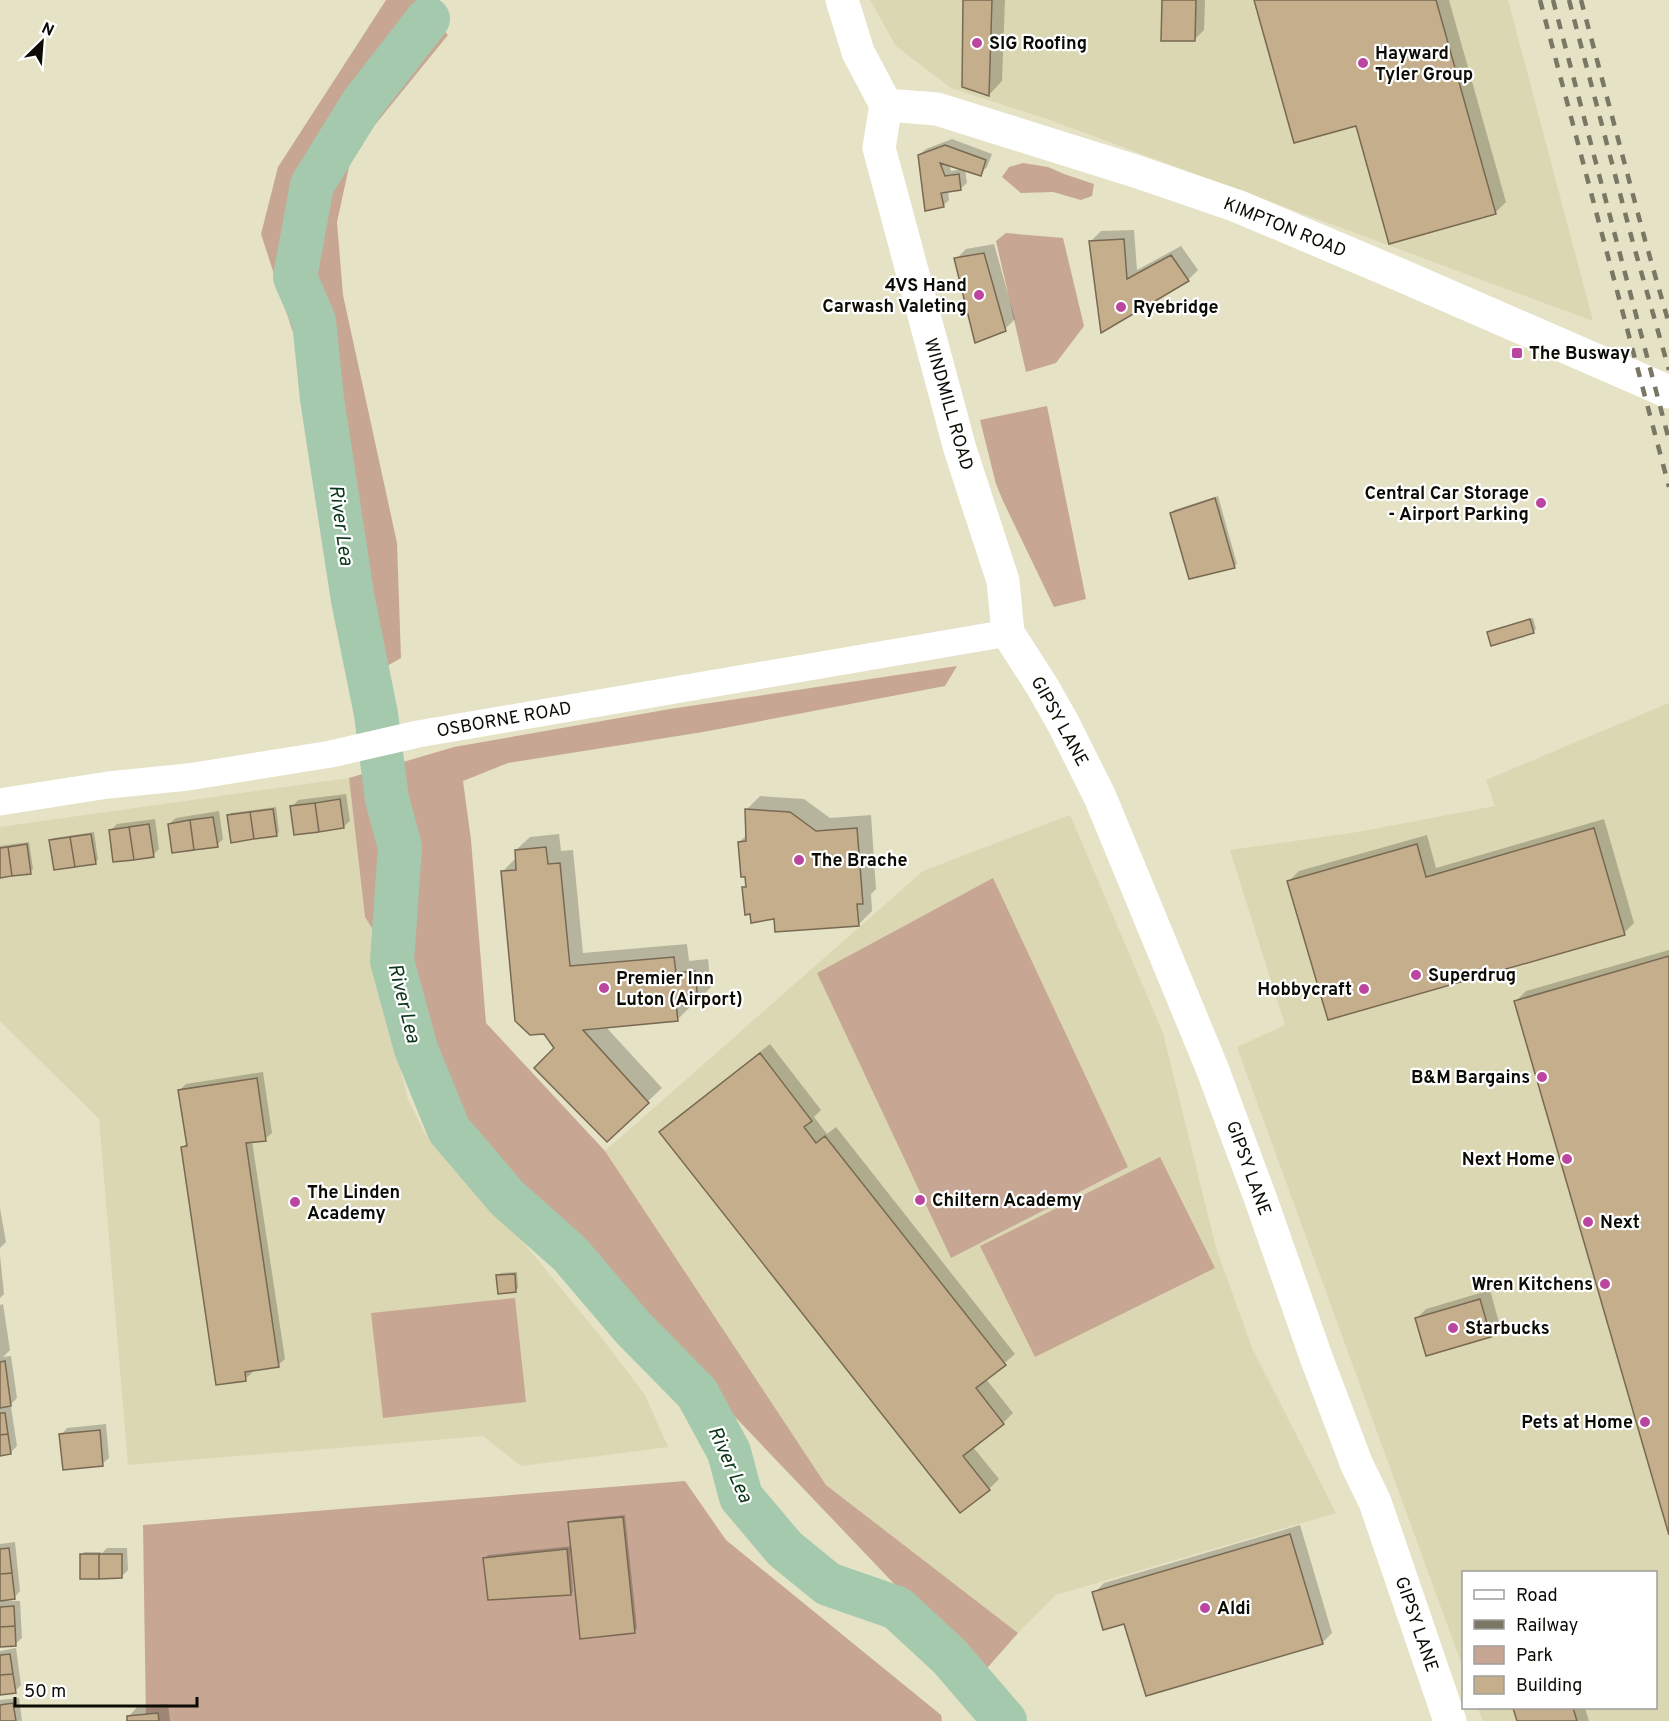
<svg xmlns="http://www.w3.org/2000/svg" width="1669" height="1721" font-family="Overpass,sans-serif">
<rect width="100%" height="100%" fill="#e5e2c5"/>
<path fill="#dbd7b2" d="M870,0h638l85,321 -543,-201 -99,-32 -55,-42z
M1669,703v1018h-186l-5,-13h178v-136h-192l-1,96 -226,-621 48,-22 -55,-175 128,-18 137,-26 -9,-26z
M349,778l16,139 10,16 8,62 24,102 18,37 27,34 66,68 83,101 44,58 23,52 -147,19 -38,-30 -355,29 -29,-346 -99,-98v-194z
M1070,815l93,218 53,215 36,100 84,165 -280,82 -38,38 -192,-148 -221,-334 318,-280z"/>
<path fill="#c7a794" d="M386,0h30l32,35 -96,118 -15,69 6,73 54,248 4,115 -21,12 -22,2 -15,-43 -41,-269 -41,-126 17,-67z
M1023,163l25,4 16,7 30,10 -2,12 -11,4 -28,-8 -32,1 -19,-16 7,-10z
M1006,233l57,5 21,88 -28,37 -30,9 -30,-131z
M1047,406l39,193 -32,8 -51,-106 -7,-17 -16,-64z
M957,666l-12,20 -242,46 -195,31 -45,18 8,59 15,183 119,128 221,334 192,148 -37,42 -508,-533 -90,-147 -8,-62 -10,-16 -16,-139 105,-31 216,-38z
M993,878l135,289 -177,91 -134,-285z
M1160,1157l55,111 -180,89 -55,-111z
M515,1298l11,104 -143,16 -12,-105z
M685,1481l41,59 215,175 1,6h-796l-3,-196z"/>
<path fill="#0003" fill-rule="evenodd" d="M965,0h40l-3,81 -13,14z
M1164,0h41l-1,30 -10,10z
M1255,0h194l57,202 -10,10 -106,30 -33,-118z
M952,139l40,15 -5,13 -7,7 -15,-5 2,14 -7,6 -12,1 1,10 -6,6 -24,-51 7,-6zM949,164l14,5 -12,2z
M1134,230l3,40 44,-24 17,24 -10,10 -86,50 -11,-89 10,-10z
M994,244l21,75 -10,10 -49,-70 10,-10z
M1218,496l19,68 -3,2 -62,-53 2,-3z
M1533,618l3,11 -3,3 -44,1 3,-3z
M346,794l4,27 -7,6 -51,-20 6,-7z
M760,796l44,3 26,19 41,-3 5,74 -5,5 1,17 -14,14 -83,-8 -31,-29 3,-4 -8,-42 9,-8 -1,-25z
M276,807l3,25 -3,3 -47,-19 2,-3z
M219,811l4,28 -6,6 -48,-21 7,-6z
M155,819l4,30 -6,6 -43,-24 7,-7z
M1604,819l30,104 -10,10 -335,-52 10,-10 128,-36 9,33z
M94,832l4,28 -3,3 -44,-23 3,-2z
M559,834l2,17 12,-1 10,103 104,-9 2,17 19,-2 3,28 -14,14h-7l1,5 -14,14 -72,6 57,62 -55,52 -51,-92 -54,-176 14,-14v-8l14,-13z
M29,842l4,27 -3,3 -30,5v-31z
M1669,950v580l-153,-529 10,-10z
M770,1044l51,66 -7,7 13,17 9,-7 179,227 -29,25 27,34 -10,10 -30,24 26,32 -10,10 -328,-357 10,-10z
M263,1072l9,61 -7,6 -13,2 33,218 -7,6 -27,5 1,3 -7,6 -63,-231 6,-6 -8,-52 6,-6z
M0,1208l6,34 -6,6z
M0,1255l4,39 -4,4z
M517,1272l1,16 -3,3 -17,-15 3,-3z
M1490,1290l10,36 -10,10 -74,-17 10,-10z
M3,1304l7,46 -7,7 8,-1 6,42 -9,9h3l6,39 -7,7 -10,1v-149z
M106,1424l3,34 -7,6 -41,-29 6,-7z
M625,1515l12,113 -3,3 -61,-79 -3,1 3,38 -2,3 -86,-36 3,-3 84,-9 -2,-23 3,-3z
M1300,1525l32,108 -10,10 -197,-21 -31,-29 10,-10z
M15,1542l5,49 -6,7 -8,1v2h14l2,37 -7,6 -15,1v-101z
M107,1548h20l1,22 -7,7 -40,-22 3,-3h17v2z
M16,1648l5,37 -6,6 -15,3v-43z
M19,1698l3,23h-22v-21z
M168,1704l2,17h-41l-1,-4 10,-11z
M1514,1708h71l4,13h-71z"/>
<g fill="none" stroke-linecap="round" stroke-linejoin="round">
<path stroke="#a5c9ad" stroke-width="44" d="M428,19l-66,85 -50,81 -17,92 19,44 8,78 31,201 23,114 11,85 13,48 -8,114 24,88 33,81 58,68 63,56 63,74 64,65 32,59 12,45 44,52 43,35 69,24 52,48 56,65"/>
</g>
<path fill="#c5ae8b" stroke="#786952" stroke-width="1.5" d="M963,0h29l-3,96 -27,-9z
M1162,0h34l-1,41h-34z
M1254,0h182l60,214 -107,30 -33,-118 -62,17z
M945,145l41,15 -5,16 -41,-13 5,13 14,-2 2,16 -20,3 3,14 -19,4 -7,-56z
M1124,239l3,40 44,-24 18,26 -88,52 -12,-92z
M984,253l22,78 -31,12 -21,-85z
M1215,498l20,70 -46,11 -19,-66z
M1530,619l4,14 -43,13 -4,-14z
M340,799l4,29 -25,4 -4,-29z
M315,803l4,29 -25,3 -4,-29z
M273,809l4,27 -23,3 -4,-27z
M745,809l45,3 26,19 41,-3 6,76h-6l2,22 -84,6 -1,-13 -23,4 -1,-9 -5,1 -3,-28h4l-1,-10h-4l-3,-35 8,-1z
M250,812l4,27 -23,4 -4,-28z
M213,817l5,30 -24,3 -4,-30z
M190,820l4,30 -22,3 -4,-29z
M149,824l5,33 -20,3 -5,-33z
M129,827l5,33 -21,2 -4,-32z
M1594,828l31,107 -297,85 -41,-139 130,-37 9,33z
M91,834l5,30 -21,3 -5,-30z
M70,837l5,30 -21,3 -5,-30z
M27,844l4,30 -19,2 -4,-29z
M8,847l4,29 -12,2v-30z
M546,847l2,17 12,-1 10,103 104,-9 2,16 19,-2 3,31 -22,2 2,17 -95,9 66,73 -42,39 -73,-74 20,-20 -10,-14 -14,1 -15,-14 -14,-150 15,-1 -1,-20z
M1669,956v579l-155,-534z
M760,1053l52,68 -8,6 12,16 9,-7 181,229 -30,23 28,36 -41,32 27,34 -30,23 -301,-381z
M257,1078l9,63 -20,2 33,224 -34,5 1,9 -30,4 -35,-238 6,-1 -9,-56z
M515,1274l1,18 -18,2 -2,-19z
M1480,1299l11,38 -65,19 -11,-38z
M5,1361l6,45 -11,2v-46z
M0,1413h5l3,21 -8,1z
M100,1430l3,36 -40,4 -4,-36z
M8,1434l3,20 -11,2v-21z
M623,1517l12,116 -55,6 -12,-117z
M1290,1534l33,110 -177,52 -22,-72 -21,6 -11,-38z
M9,1548l3,25 -12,1v-25z
M567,1549l4,46 -83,5 -5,-42z
M80,1554h19v25h-19z
M99,1554h23v24l-23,1z
M12,1573l3,26 -15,2v-27z
M14,1606l1,20 -15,1v-20z
M15,1626l1,20 -16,1v-20z
M10,1654l3,20 -13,1v-20z
M13,1674l3,19 -16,2v-20z
M13,1703l3,18h-16v-16z
M1513,1708h60l4,13h-60z
M158,1713l1,8h-32v-5z"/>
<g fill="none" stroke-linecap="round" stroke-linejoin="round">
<path stroke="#fff" stroke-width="27" d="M0,802l108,-17 80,-8 143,-23 87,-20 590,-101"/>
<path stroke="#fff" stroke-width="33" d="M886,105l-7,43 81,301 43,132 5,52 34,53 21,37 37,74 112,271 49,132 55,157 41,108 18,37 75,219"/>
<path stroke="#fff" stroke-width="33" d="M842,0l16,52 28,53 51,4 198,62 102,35 161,68 271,118"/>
<path stroke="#7a7865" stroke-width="4.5" stroke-dasharray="10 10" stroke-linecap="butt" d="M1540,0l129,487
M1553,0l116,440
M1569,0l64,243 36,127
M1581,0l64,240 24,84"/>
</g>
<g fill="#bb469f" stroke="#fff" stroke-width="2">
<circle cx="977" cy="43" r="6"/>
<circle cx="1363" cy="63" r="6"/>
<circle cx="979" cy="295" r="6"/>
<circle cx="1121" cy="307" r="6"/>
<rect x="1511" y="347" width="12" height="12" rx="3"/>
<circle cx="1541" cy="503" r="6"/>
<circle cx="799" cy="860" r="6"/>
<circle cx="1416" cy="975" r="6"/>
<circle cx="604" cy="988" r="6"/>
<circle cx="1364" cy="989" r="6"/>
<circle cx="1542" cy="1077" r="6"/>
<circle cx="1567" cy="1159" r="6"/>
<circle cx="920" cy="1200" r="6"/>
<circle cx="295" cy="1202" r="6"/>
<circle cx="1588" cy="1222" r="6"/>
<circle cx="1605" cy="1284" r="6"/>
<circle cx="1453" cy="1328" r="6"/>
<circle cx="1645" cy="1422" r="6"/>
<circle cx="1205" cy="1608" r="6"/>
</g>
<g text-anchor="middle" stroke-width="4.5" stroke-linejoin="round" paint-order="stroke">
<g font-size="18" font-weight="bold" fill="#0d0c04" stroke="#fff" text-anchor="start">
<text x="989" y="49">SIG Roofing</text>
<text x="1375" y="59">Hayward<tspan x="1375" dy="21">Tyler Group</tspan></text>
<text x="967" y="291" text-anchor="end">4VS Hand<tspan x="967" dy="21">Carwash Valeting</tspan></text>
<text x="1133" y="313">Ryebridge</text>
<text x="1529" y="359">The Busway</text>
<text x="1529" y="499" text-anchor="end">Central Car Storage<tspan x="1529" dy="21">- Airport Parking</tspan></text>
<text x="811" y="866">The Brache</text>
<text x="1428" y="981">Superdrug</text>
<text x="616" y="984">Premier Inn<tspan x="616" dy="21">Luton (Airport)</tspan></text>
<text x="1352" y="995" text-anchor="end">Hobbycraft</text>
<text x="1530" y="1083" text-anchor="end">B&amp;M Bargains</text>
<text x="1555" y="1165" text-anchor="end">Next Home</text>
<text x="307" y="1198">The Linden<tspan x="307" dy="21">Academy</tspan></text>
<text x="932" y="1206">Chiltern Academy</text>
<text x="1600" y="1228">Next</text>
<text x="1593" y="1290" text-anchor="end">Wren Kitchens</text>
<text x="1465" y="1334">Starbucks</text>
<text x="1633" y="1428" text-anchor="end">Pets at Home</text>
<text x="1217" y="1614">Aldi</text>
</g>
<g font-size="18" fill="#0d0c04" stroke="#fff">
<text transform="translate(1285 227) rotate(22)" y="6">KIMPTON ROAD</text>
<text transform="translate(949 404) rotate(74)" y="6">WINDMILL ROAD</text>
<text transform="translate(504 719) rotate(-10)" y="6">OSBORNE ROAD</text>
<text transform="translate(1060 721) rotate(61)" y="6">GIPSY LANE</text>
<text transform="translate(1249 1168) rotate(70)" y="6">GIPSY LANE</text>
<text transform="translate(1417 1624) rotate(71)" y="6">GIPSY LANE</text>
</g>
<g font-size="20" font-style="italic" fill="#0b361b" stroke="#fff">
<text transform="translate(342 525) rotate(82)" y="7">River Lea</text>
<text transform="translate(405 1003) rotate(76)" y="7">River Lea</text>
<text transform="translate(731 1464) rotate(66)" y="7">River Lea</text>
</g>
</g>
<rect x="1462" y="1571" width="195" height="138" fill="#ffffff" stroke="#9e9e9b" stroke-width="1.5"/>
<rect x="1474" y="1590" width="30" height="9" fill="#ffffff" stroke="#9e9e9b" stroke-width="1.5"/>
<text x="1516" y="1601" font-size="18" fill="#0d0c04">Road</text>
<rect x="1474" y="1620" width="30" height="9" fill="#7a7865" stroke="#9e9e9b" stroke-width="1.5"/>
<text x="1516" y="1631" font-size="18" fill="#0d0c04">Railway</text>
<rect x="1474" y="1646" width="30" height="18" fill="#c7a794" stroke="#9e9e9b" stroke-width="1.5"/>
<text x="1516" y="1661" font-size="18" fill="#0d0c04">Park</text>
<rect x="1474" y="1676" width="30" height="18" fill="#c5ae8b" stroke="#9e9e9b" stroke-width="1.5"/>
<text x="1516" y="1691" font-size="18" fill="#0d0c04">Building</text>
<g transform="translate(42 42) rotate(25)" stroke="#ffffff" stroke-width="4.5" paint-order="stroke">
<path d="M0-4.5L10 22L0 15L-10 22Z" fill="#0d0c04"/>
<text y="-9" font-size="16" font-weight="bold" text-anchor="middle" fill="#0d0c04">N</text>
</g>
<path d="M15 1697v9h182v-9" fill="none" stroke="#0d0c04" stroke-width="3"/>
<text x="24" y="1697" font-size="18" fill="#0d0c04" stroke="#ffffff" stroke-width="4.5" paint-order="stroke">50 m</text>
</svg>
